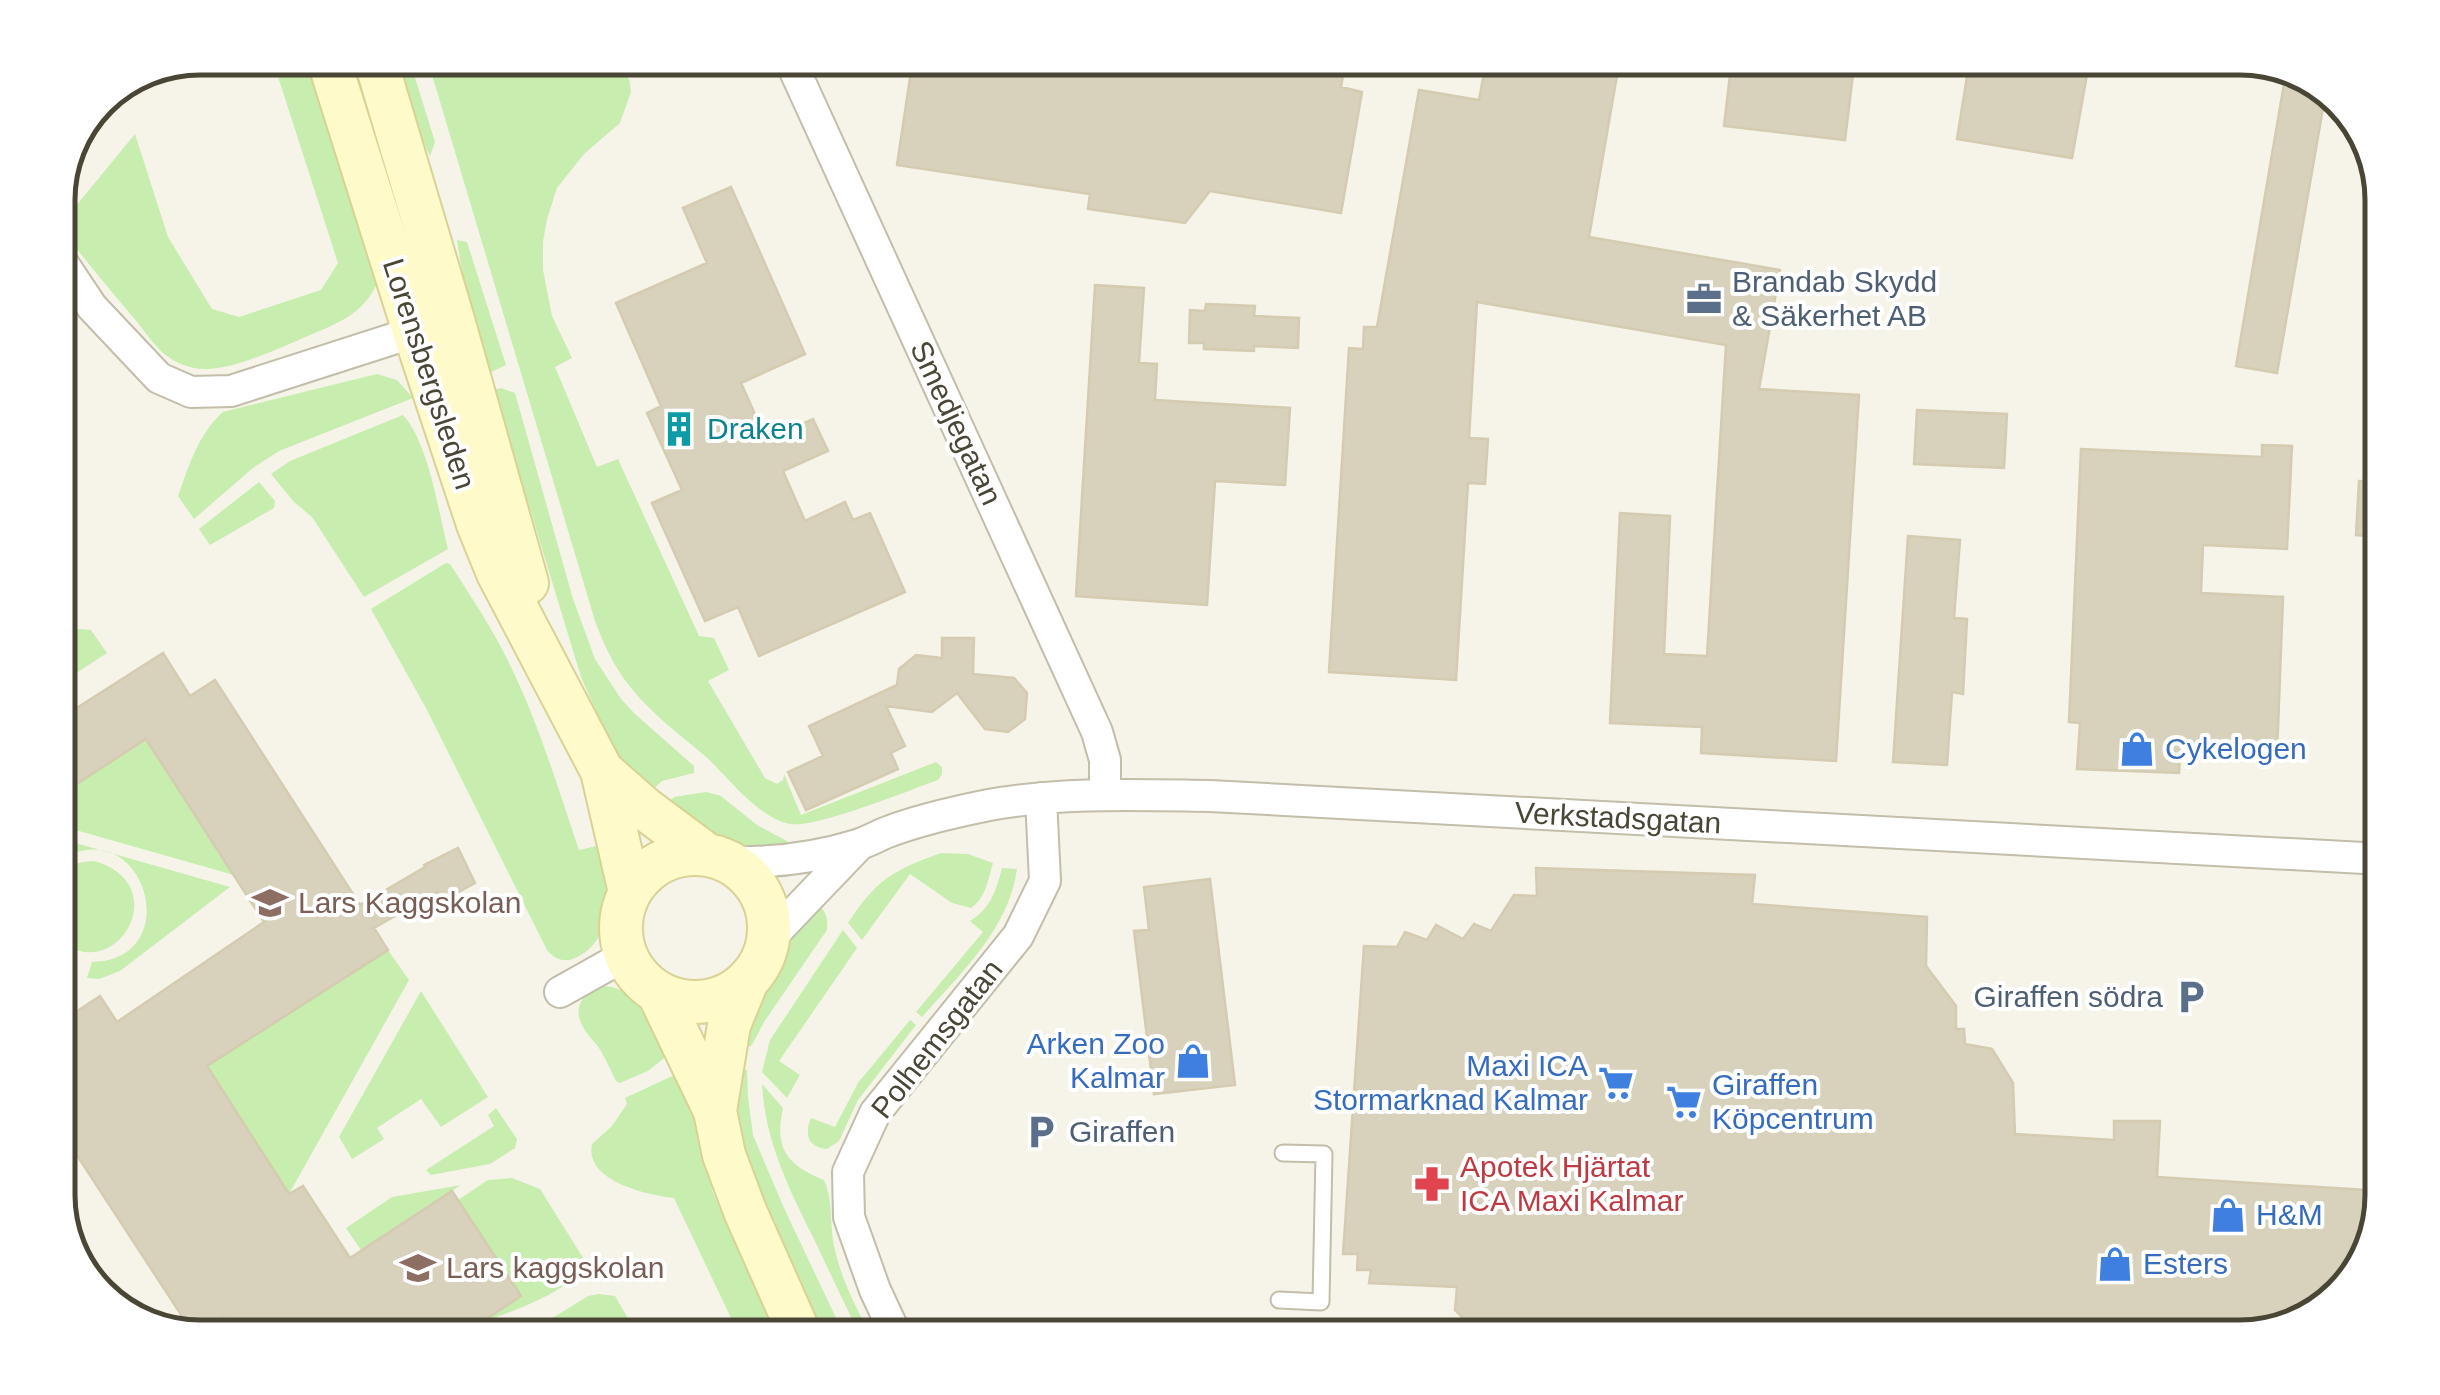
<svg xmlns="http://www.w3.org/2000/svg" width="2440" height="1395" font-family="Helvetica,sans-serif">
<rect width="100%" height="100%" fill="#f6f4e9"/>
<path fill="#c7edaf" d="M272,58h42l64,223c-15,36 -44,43 -77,58 -26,11 -67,30 -95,30 -16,0 -31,-6 -43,-16 -11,-10 -20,-24 -30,-36 -23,-27 -46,-55 -68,-83l1,-16 69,-84 33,103 44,72 27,8 82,-27 17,-27z
M387,58h22l26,84 -5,14 -32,-65z
M427,58h96l7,18 53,-18h37l10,24 1,10 -11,31 -36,31 -27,34 -10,31 -4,23v28l9,46 20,42 -17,9 42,100 21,-8 81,177 15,2 15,32 -21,11 57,97 12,6 6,-4 1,-6 17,41 135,-53 6,5v7l-4,6c-28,10 -124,49 -148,44 -32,-6 -61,-46 -84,-67 -23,-20 -49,-39 -69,-62 -20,-22 -32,-47 -42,-74z
M457,240l10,2 39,123 -17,8 -21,-64z
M377,374l20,6 16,18 -134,53 -26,17 -59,51 -16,-23c11,-30 20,-62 45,-84z
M501,388l14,5 58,206 22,60 26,40 14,15 59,52v7l-32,8 -13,12 -26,-29 -12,-19 -30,-68 -87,-287z
M403,415c26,29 35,95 45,134l-84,48 -52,-80 -18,-15 -23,-28 19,-13z
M259,482l16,19 -1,7 -64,37 -11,-16z
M446,563l4,1c14,22 29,44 42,67 39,67 62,145 87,219l26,-6c4,36 12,97 -30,114 -11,5 -21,1 -28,-8l-120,-240 -56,-101z
M79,629l12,1 16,23 -49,32v-42z
M146,739l88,136 -176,-50v-29z
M706,792l15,4 36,29 30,16 4,7h-52l-22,-6 -55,-33 12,-12z
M58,838l172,49 -110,84 -21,8 -12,-1 5,-16c97,-2 52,-155 -34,-101z
M941,853l27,1 25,9c-5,16 -7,35 -22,45l-19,-5 -42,-29 -48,66 -14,-17c29,-44 44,-52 93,-70z
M94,861c83,23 21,128 -36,78v-65c11,-10 21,-12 36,-13z
M1002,868l15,1c-8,60 -57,105 -95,148l-6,-5 67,-80 -13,-11c21,-13 26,-30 32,-53z
M817,903c9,8 11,15 10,27l-63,92 -12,23 -10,5v-26l36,-54 15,-41z
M843,930l14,18 -78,113 21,14 -13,23 -25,-26 8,-32z
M388,950l21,30 -120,214 -82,-128z
M600,986c38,-1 58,40 76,67l-12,5 -16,13 -28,12 -4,-2c-6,-12 -12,-27 -20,-37 -20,-22 -28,-42 4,-58z
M421,991l67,106 -47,30 -20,-28 -44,29 7,11 -32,20 -13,-22z
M910,1020l6,5 -58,75 -19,41 -12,8c-19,-2 -23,-14 -16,-31l24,9 23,-44z
M735,1068l12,2 1,27 5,38 31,73 61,129h-22l-65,-140 -21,-81z
M683,1074l30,119 63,144h-36l-66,-139c-27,-3 -90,-17 -82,-54l20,-18 15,-22 -2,-6 45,-21z
M762,1084l21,24c-9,41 4,57 41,72 10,22 5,47 11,70 7,31 22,59 36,87h-10c-16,-32 -32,-66 -47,-98 -25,-50 -49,-98 -52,-155z
M496,1108l21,31 -2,9 -25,16 -59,11 -5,-5 68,-44 -6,-11z
M512,1178l28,11 47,75c-18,27 -73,48 -104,57l38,-25 -63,-96 30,-20z
M461,1185l-100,65 -15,-22 46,-31z
M599,1294l16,2 24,41h-117l66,-41z"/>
<path fill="#d8d2bd" stroke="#d4cbb0" stroke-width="2.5" d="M913,58h433l-5,29 21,5 -21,121 -131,-22 -25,32 -97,-14 2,-15 -193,-29z
M1487,58h133l-31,179 191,33 -21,119 100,6 -23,366 -135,-8 1,-26 -92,-4 10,-210 50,3 -6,138 43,2 19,-311 -249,-43 -8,136 19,1 -3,45 -17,-1 -12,197 -127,-8 20,-324 14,1 1,-22h13l42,-237 60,10z
M1732,58h123l-10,82 -121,-14z
M1970,58h120l-18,100 -115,-19z
M2285,78l33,5 8,8 -49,282 -41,-7z
M731,187l74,167 -64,29 25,56 47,-20 15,32 -45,20 22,50 40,-19 8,18 17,-7 35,79 -146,64 -21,-49 -33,14 -53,-118 30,-13 -35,-77 14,-7 -45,-103 91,-40 -24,-55z
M1095,285l49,3 -5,75 18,1 -2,36 135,8 -5,77 -70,-4 -8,124 -131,-9z
M1206,304l49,2 -1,10 45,2 -1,30 -44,-2v5l-50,-2v-6h-15l1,-33 15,1z
M1917,410l90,4 -3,54 -90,-4z
M2262,445l30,1 -5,103 -84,-4 -2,48 82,4 -6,157 -97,-4 -1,23 -102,-4 3,-46 -11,-1 12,-273 181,8z
M2359,481l23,1v55l-26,-2z
M1908,536l52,4 -6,78 13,1 -4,75 -11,-2 -5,73 -54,-3z
M942,638h32l-1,36 41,4 13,15 -2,26 -17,13 -23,-3 -28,-36 -25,19 -46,-6 19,40 -14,7 7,16 -92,41 -18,-38 35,-16 -14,-30 88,-41 2,-16 17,-14 26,3z
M163,653l27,43 25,-16 145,225 65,-38 -1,-2 34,-17 17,35 -33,18 -5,-9 -63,36 14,22 -181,116 82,128 14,-8 47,72 102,-67 69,105 -63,42h-221l-13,-21 -29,19 -128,-196 -9,6v-122l42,-28 17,26 147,-100 -118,-183 -88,57v-76z
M1536,868l219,7 -3,29 175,13 -1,49 30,40v23h8l1,15 27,5 21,34 2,51 99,6v-19h46l-3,56 225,14 -18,75 -52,52 -71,20h-758l-28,-28 2,-23 -88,-4 2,-13h-14l1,-16h-15l21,-308 33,1 8,-15 22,8 9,-15 27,14 11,-15 17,7 23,-36 23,1z
M1210,879l25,206 -81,9 -20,-163 15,-1 -5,-43z"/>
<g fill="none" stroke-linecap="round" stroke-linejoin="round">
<defs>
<path id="lane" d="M1279,1300l42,2 3,-148 -41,-1"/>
<path id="street" d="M789,58l308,674 8,28v34
M58,256l34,51 67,71 32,14 40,-1 202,-65
M729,862c44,1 86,-4 128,-17 10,-3 19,-8 28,-12 28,-11 74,-22 104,-28 73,-13 147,-10 221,-9l1172,63
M768,940l91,-95
M560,992l66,-37
M897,1337l-22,-47 -26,-73 -1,-45 27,-59 143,-177 27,-55 -4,-83"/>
<path id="secondary" d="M328,58l86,273 64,193 20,49 104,198 28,121
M375,58l78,262 74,263
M602,771l42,37 63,47
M621 928a74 74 0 1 1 148 0a74 74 0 1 1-148 0Z
M658,992l57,119 9,44 21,56 56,126
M715,1111l14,-86 18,-44"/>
</defs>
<use href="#lane" stroke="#c2beaa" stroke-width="19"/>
<use href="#street" stroke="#c2beaa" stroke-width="34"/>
<use href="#secondary" stroke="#dad295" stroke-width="46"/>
<use href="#lane" stroke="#fff" stroke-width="15"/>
<use href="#street" stroke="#fff" stroke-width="30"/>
<use href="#secondary" stroke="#fffaca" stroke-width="42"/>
</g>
<defs>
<symbol id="office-bare" viewBox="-9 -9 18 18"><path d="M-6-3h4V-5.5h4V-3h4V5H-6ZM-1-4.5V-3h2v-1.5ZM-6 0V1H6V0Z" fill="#5c6f8a" stroke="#fff" stroke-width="2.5" paint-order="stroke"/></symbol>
<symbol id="building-bare" viewBox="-9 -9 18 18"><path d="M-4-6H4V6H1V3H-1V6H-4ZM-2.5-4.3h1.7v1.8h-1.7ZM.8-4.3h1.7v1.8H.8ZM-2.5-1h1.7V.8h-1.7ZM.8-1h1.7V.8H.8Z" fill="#0f9aa8" stroke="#fff" stroke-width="2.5" paint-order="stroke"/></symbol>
<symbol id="shop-bare" viewBox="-9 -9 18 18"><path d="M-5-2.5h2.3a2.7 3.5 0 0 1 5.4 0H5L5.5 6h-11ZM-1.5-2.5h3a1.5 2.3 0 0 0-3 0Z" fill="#3f7fe0" stroke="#fff" stroke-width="2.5" paint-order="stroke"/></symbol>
<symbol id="school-bare" viewBox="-9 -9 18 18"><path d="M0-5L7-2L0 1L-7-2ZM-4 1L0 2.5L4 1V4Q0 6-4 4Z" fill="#8d6e63" stroke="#fff" stroke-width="2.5" paint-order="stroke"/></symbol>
<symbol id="parking-bare" viewBox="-9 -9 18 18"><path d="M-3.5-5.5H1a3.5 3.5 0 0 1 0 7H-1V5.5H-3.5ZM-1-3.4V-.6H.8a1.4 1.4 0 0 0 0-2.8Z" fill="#5c6f8a" stroke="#fff" stroke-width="2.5" paint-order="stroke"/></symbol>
<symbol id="supermarket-bare" viewBox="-9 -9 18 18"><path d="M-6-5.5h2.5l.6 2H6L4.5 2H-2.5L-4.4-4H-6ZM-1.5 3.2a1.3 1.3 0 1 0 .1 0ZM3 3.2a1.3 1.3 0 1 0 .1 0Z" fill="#3f7fe0" stroke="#fff" stroke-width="2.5" paint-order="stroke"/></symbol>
<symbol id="pharmacy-bare" viewBox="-9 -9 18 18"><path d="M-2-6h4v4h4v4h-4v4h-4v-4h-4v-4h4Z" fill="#e0444e" stroke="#fff" stroke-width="2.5" paint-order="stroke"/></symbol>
</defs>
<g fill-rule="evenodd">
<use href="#office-bare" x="1679" y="274" width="50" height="50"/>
<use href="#building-bare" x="654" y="404" width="50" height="50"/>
<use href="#shop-bare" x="2112" y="724" width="50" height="50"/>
<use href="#school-bare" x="245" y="878" width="50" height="50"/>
<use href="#parking-bare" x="2166" y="972" width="50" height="50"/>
<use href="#shop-bare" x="1168" y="1036" width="50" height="50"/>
<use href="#supermarket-bare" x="1591" y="1058" width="50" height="50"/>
<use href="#supermarket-bare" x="1659" y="1077" width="50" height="50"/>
<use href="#parking-bare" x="1016" y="1107" width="50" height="50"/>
<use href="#pharmacy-bare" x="1407" y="1159" width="50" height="50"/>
<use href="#shop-bare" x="2203" y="1190" width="50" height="50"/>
<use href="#shop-bare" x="2090" y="1239" width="50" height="50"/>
<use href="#school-bare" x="393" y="1243" width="50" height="50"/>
</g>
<g text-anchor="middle" stroke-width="8" stroke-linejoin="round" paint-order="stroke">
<g font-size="30" fill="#4e5e75" stroke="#fff" text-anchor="start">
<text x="1732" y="292">Brandab Skydd<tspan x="1732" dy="34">&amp; Säkerhet AB</tspan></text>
<text x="2163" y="1007" text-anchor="end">Giraffen södra</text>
<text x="1069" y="1142">Giraffen</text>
</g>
<g font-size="30" fill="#4a4636" stroke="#fff">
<text transform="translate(429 374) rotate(72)" y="10">Lorensbergsleden</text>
<text transform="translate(956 423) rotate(65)" y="10">Smedjegatan</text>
<text transform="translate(1618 818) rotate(3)" y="10">Verkstadsgatan</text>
<text transform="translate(937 1039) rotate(-52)" y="10">Polhemsgatan</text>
</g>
<g font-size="30" fill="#0d838f" stroke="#fff" text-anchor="start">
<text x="707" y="439">Draken</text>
</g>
<g font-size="30" fill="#366cbe" stroke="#fff" text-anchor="start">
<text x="2165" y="759">Cykelogen</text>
<text x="1165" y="1054" text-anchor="end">Arken Zoo<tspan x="1165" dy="34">Kalmar</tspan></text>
<text x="1588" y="1076" text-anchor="end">Maxi ICA<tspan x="1588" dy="34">Stormarknad Kalmar</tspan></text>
<text x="1712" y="1095">Giraffen<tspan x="1712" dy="34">Köpcentrum</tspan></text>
<text x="2256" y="1225">H&amp;M</text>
<text x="2143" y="1274">Esters</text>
</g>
<g font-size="30" fill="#785e54" stroke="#fff" text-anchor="start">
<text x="298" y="913">Lars Kaggskolan</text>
<text x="446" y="1278">Lars kaggskolan</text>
</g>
<g font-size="30" fill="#be3a42" stroke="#fff" text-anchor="start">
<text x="1460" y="1177">Apotek Hjärtat<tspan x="1460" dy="34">ICA Maxi Kalmar</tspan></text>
</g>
</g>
<path d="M0 0H2440V1395H0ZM200 75H2240A125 125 0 0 1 2365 200V1195A125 125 0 0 1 2240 1320H200A125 125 0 0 1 75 1195V200A125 125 0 0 1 200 75Z" fill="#fff" fill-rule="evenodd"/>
<path fill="none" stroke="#4a4636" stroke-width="5" d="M200 75H2240A125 125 0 0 1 2365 200V1195A125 125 0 0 1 2240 1320H200A125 125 0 0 1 75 1195V200A125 125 0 0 1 200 75Z"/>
</svg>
